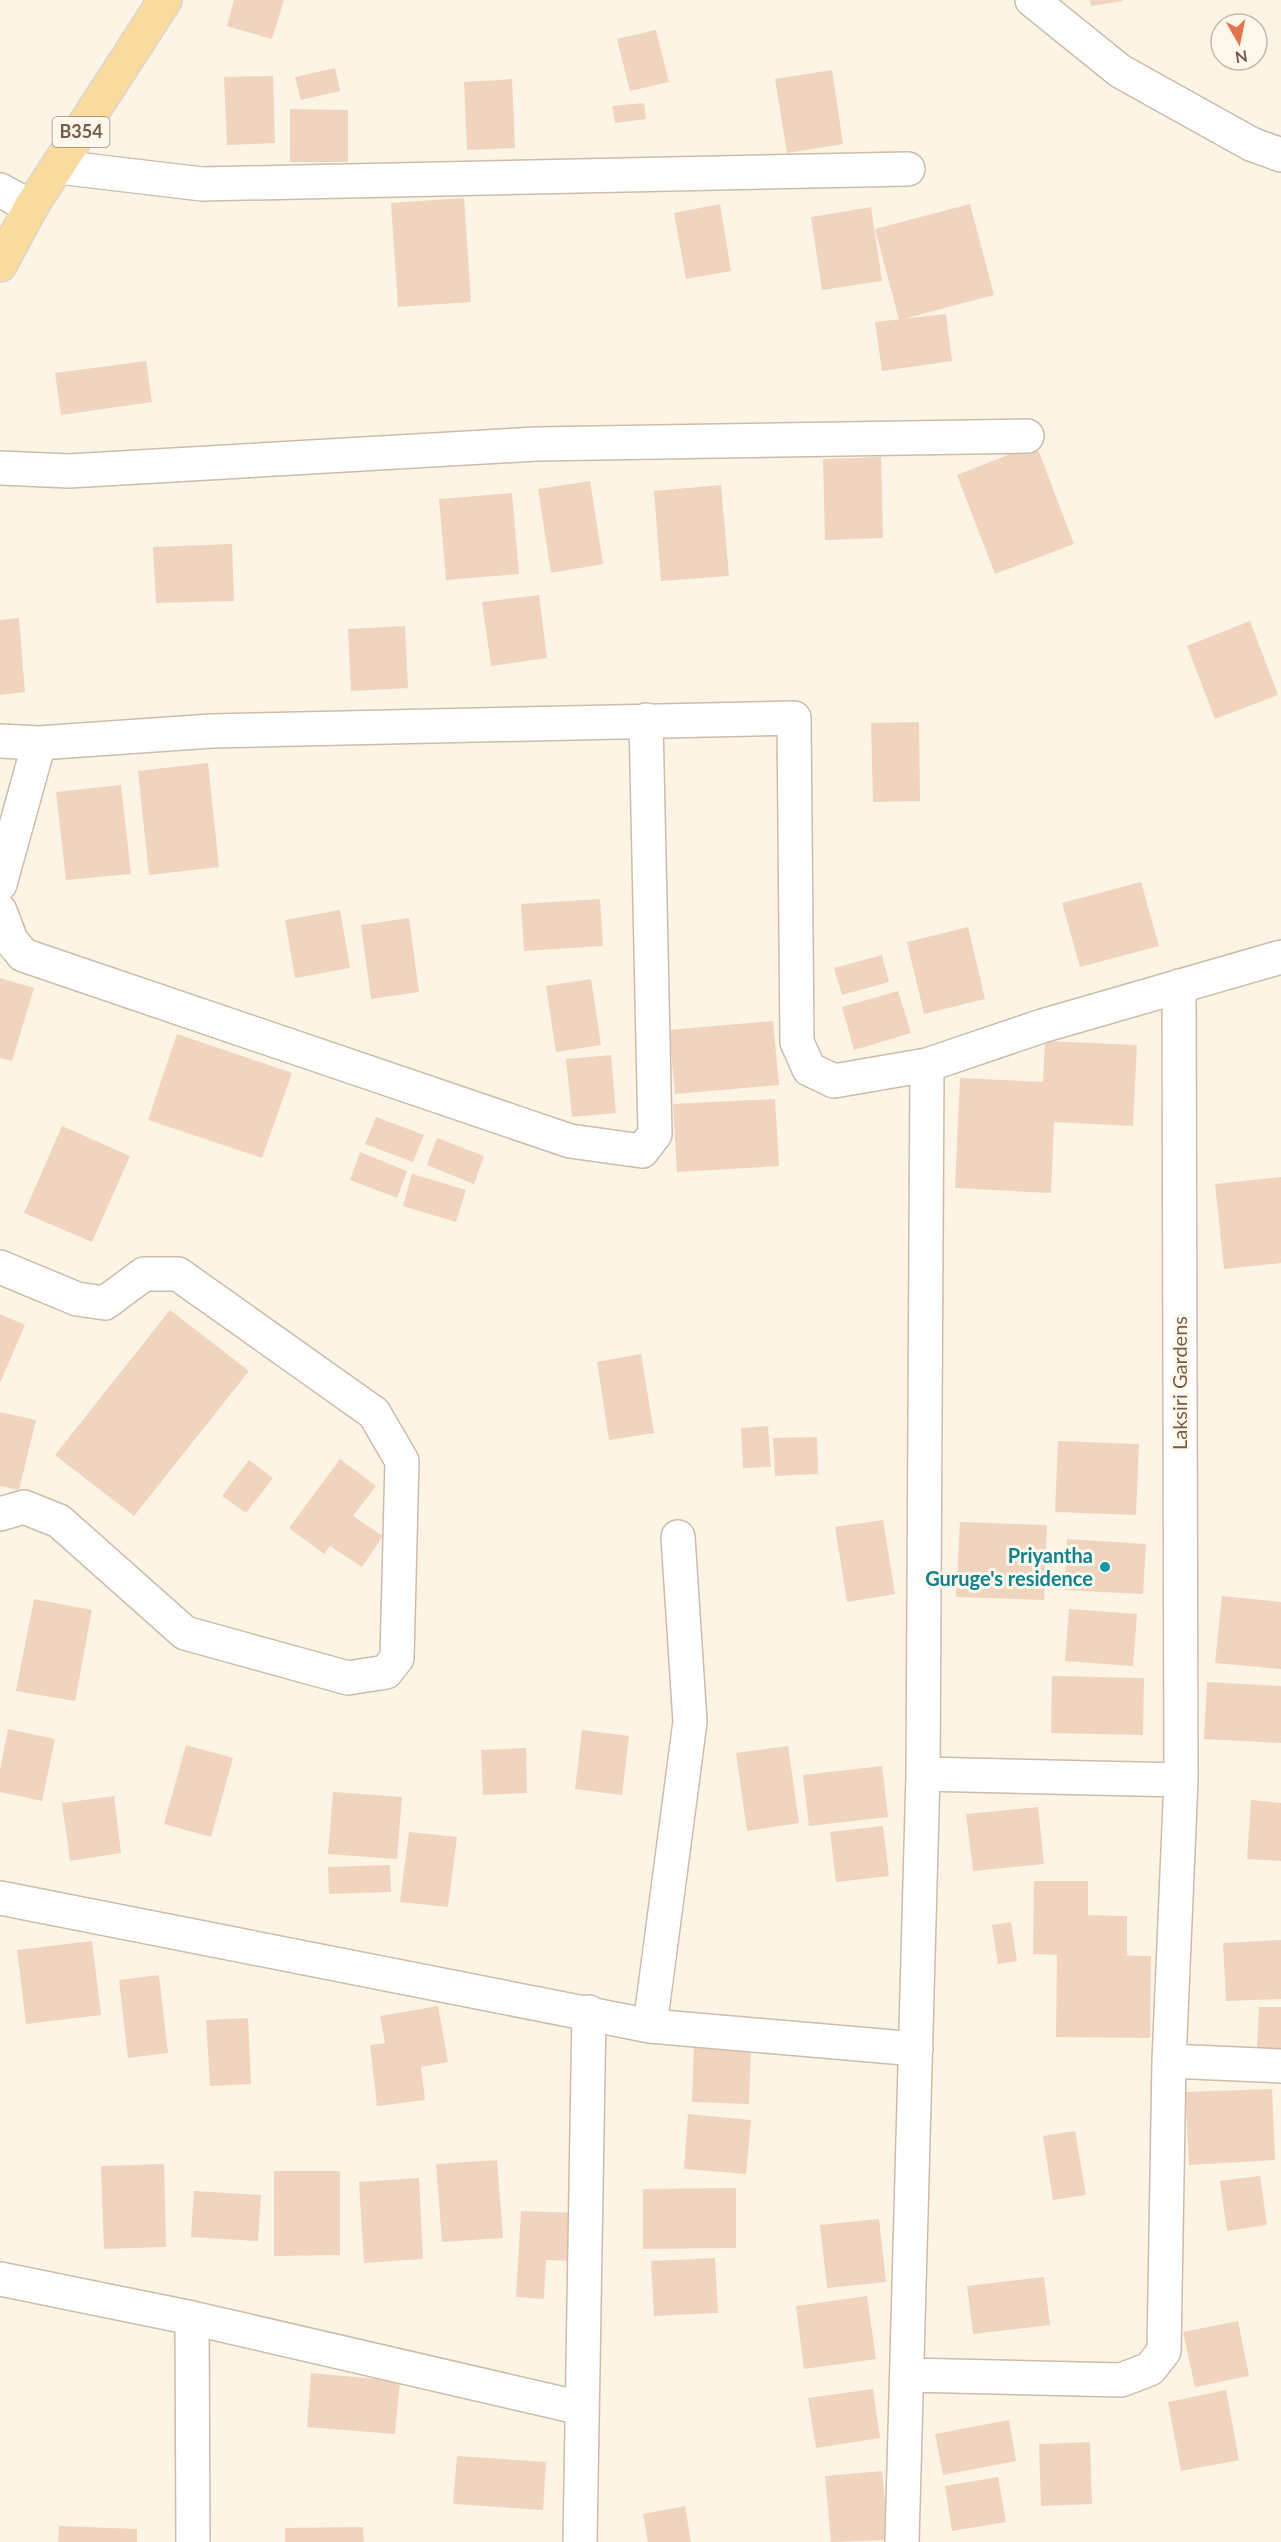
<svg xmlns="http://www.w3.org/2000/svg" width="1281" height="2542" font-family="Lato,sans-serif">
<rect width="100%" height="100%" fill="#fcf4e5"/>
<path fill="#f1d4bd" d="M234,0h50l-12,39 -45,-13z
M1090,0h33v1l-32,5z
M656,30l13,52 -39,9 -13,-52z
M335,68l5,23 -39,9 -6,-23z
M832,70l11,74 -56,9 -12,-74z
M273,76l2,67 -48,2 -3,-68z
M512,79l3,69 -48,2 -3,-68z
M644,103l2,16 -31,4 -3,-17z
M290,109l58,1v52h-58z
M464,198l7,104 -73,5 -7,-104z
M720,204l11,67 -45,8 -12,-66z
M970,204l24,91 -95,25 -24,-91z
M871,207l11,74 -60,9 -11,-73z
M946,314l6,47 -70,10 -7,-49z
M146,361l6,41 -91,13 -6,-42z
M1036,444l38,100 -79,30 -38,-99z
M881,457l2,81 -58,2 -2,-81z
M590,481l13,83 -52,9 -13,-84z
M721,485l8,91 -68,5 -7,-90z
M512,493l7,81 -73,6 -7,-81z
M232,544l2,57 -78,2 -3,-56z
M539,595l8,63 -56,8 -9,-64z
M19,618l6,74 -25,3v-75z
M1250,621l28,74 -63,24 -28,-73z
M405,626l3,62 -57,3 -3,-62z
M919,722l1,79 -47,1 -2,-79z
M208,763l11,104 -70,8 -11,-104z
M121,785l10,89 -65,6 -10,-88z
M1141,882l18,64 -79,21 -18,-64z
M600,899l3,47 -79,5 -3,-47z
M340,910l10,58 -55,10 -10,-58z
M409,918l10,74 -48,7 -10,-74z
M968,927l17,72 -61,15 -17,-72z
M882,955l7,27 -47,13 -8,-27z
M0,978l34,10 -22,73 -12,-3z
M591,979l10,66 -45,7 -10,-66z
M898,991l13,42 -57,17 -12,-43z
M773,1021l6,64 -104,9 -6,-64z
M177,1034l115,39 -30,85 -114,-38z
M1045,1041l92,4 -4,81 -79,-4 -3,71 -96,-5 5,-110 83,4z
M611,1055l5,58 -44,4 -6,-58z
M775,1099l4,67 -102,6 -4,-68z
M376,1117l48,18 -11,27 -48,-18z
M62,1126l68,30 -38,86 -68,-29z
M437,1138l47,18 -10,28 -47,-19z
M360,1152l47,19 -10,27 -47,-18z
M412,1174l54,16 -10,32 -53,-16z
M1281,1177v86l-57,6 -9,-85z
M170,1310l79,61 -115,145 -79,-61z
M0,1314l25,11 -25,58z
M641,1354l13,79 -45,7 -12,-78z
M0,1412l36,8 -17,70 -19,-4z
M768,1426l3,41 -28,1 -2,-40z
M817,1437l1,37 -43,2 -2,-38z
M1058,1441l81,3 -3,71 -81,-3z
M340,1459l36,27 -23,30 30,20 -21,31 -32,-21 -6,8 -35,-26z
M249,1460l24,18 -27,35 -24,-17z
M883,1520l12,74 -48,8 -12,-75z
M960,1522l87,3 -3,75 -88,-3z
M1067,1539l79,5 -3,50 -79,-4z
M1222,1596l59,6v67l-66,-6z
M34,1599l58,11 -17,91 -59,-10z
M1069,1609l68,5 -4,52 -68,-5z
M1052,1676l92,2 -1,57 -92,-2z
M1207,1682l74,4v57l-77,-4z
M8,1729l47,10 -13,62 -42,-9v-21z
M582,1730l47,6 -7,59 -47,-6z
M186,1745l47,13 -22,79 -47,-13z
M788,1746l11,77 -52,8 -11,-78z
M526,1748l1,45 -44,2 -2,-45z
M882,1766l6,51 -79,9 -6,-51z
M333,1792l69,5 -5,62 -69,-5z
M114,1796l7,57 -51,8 -8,-58z
M1251,1800l30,3v58l-34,-2z
M1038,1807l6,57 -71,7 -7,-57z
M883,1826l6,50 -53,6 -6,-50z
M409,1832l48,5 -9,70 -48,-5z
M390,1865l1,27 -62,2 -1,-27z
M1034,1881h54v34l39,1v39h-13l37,1 -1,82 -94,-1 1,-82 -24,-1z
M1011,1922l6,39 -19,3 -6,-39z
M1281,1940v59l-55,2 -3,-58z
M92,1941l9,74 -75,9 -9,-74z
M159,1975l9,78 -40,5 -9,-78z
M438,2006l10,56 -27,5 4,33 -48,6 -7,-61 15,-2 -5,-27z
M1259,2007h22v42l-24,-1z
M248,2018l3,66 -41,2 -4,-66z
M694,2045l57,2 -2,57 -57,-2z
M1272,2089l3,71 -86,5 -4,-73z
M688,2114l63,6 -5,54 -62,-5z
M1075,2131l11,64 -33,5 -10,-64z
M497,2160l6,78 -61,4 -6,-78z
M164,2164l2,83 -62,2 -3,-83z
M274,2171h66v84l-66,1z
M1260,2176l7,49 -40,6 -7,-50z
M419,2178l4,81 -59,4 -5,-81z
M736,2188v60l-93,1v-60z
M194,2191l67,4 -3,46 -67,-4z
M521,2211l57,2 -3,48 -29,-1 -2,39 -28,-2z
M879,2219l7,63 -59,6 -7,-63z
M715,2258l3,55 -64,3 -3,-55z
M1044,2277l6,48 -77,9 -6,-48z
M867,2296l9,63 -72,10 -8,-63z
M1238,2321l11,55 -54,11 -12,-55z
M311,2373l89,8 -5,53 -88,-7z
M873,2389l7,49 -64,10 -8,-50z
M1226,2390l13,70 -58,11 -13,-69z
M1009,2420l7,41 -73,14 -8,-41z
M1090,2442l2,62 -51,2 -2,-62z
M457,2456l89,6 -3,48 -90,-6z
M882,2471l7,69 -58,2 -6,-66z
M998,2477l8,45 -54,9 -7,-45z
M685,2506l6,36h-43l-5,-28z
M59,2526l78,3v13h-79z
M363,2527l1,15h-79v-14z"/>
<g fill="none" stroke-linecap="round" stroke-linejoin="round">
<defs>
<path id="minor" d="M1032,0l88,71 131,73 30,11
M59,167l143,17 706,-15
M0,190l31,17
M0,468l69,3 467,-27 491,-8
M0,741l39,2 172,-12 583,-13 3,324 12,27 25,12 93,-16 115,-39 239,-69
M0,884l39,-141
M0,911l11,29 12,15 547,186 72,10 13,-17 -9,-414
M0,1267l77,32 28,4 39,-29h34l196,139 28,48 -5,197 -11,14 -38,6 -163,-45 -126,-112 -35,-14 -24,7
M923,1774l258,6
M0,1898l650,128 266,23
M650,2026l40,-304 -12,-185
M1169,2061l112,5
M0,2279l192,39 389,90
M192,2318l1,224
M907,2375l214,5 29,-11 14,-18 5,-290 12,-281 -2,-794
M580,2542l9,-530
M902,2542l21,-768 4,-709"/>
<path id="major" d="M0,265l31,-58 134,-207"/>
</defs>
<use href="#minor" stroke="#cebcab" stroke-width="36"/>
<use href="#major" stroke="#dbd4d0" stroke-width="36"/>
<use href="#minor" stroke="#fff" stroke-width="33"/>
<use href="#major" stroke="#fadb9e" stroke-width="33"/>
</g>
<circle fill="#0f9aa8" stroke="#fff8eb" stroke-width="2" cx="1105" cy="1567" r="6"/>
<g text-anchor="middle" stroke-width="6" stroke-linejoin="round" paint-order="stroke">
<rect fill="#fff8eb" stroke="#9e8a7a" stroke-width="1.5" x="52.5" y="117" width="57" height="30" rx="4.5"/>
<g font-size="18" font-weight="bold" fill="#755b4a">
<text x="81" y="138">B354</text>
</g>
<g font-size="20" fill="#755b4a" stroke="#fff8eb">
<text transform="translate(1180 1383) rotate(-90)" y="7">Laksiri Gardens</text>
</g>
<g font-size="20" font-weight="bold" fill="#0d838f" stroke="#fff8eb" text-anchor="end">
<text x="1093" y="1563">Priyantha<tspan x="1093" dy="23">Guruge's residence</tspan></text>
</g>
</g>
<g transform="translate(1239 42) rotate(171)"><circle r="28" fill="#fff8eb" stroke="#c8b9ab" stroke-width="1.5"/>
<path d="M0-4.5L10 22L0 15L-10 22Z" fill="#e5734b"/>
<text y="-9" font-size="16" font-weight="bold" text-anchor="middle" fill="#755b4a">N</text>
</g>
</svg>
